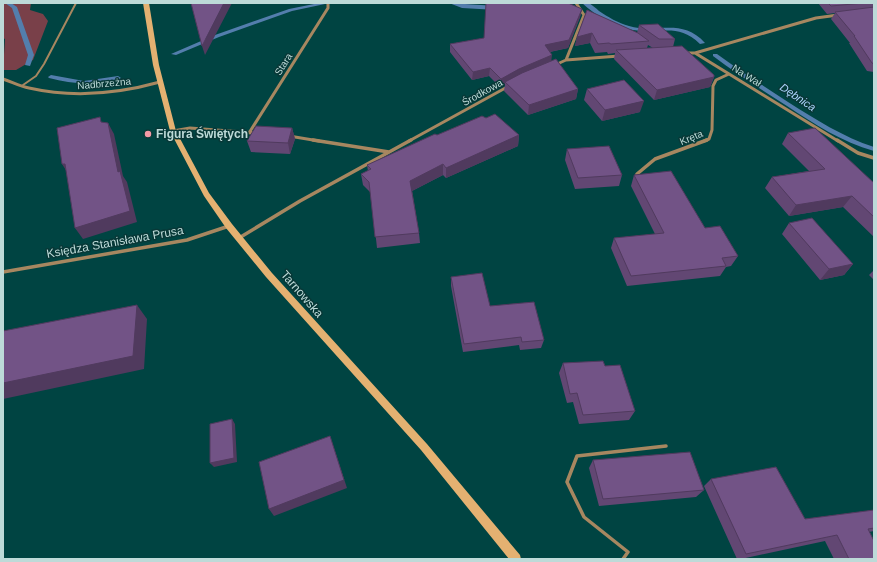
<svg xmlns="http://www.w3.org/2000/svg" width="877" height="562" font-family="Arial,sans-serif">
<rect width="100%" height="100%" fill="#004442"/>
<path fill="#794049" d="M3,3h28l-1,7 13,4 5,7 -15,39 -17,10h-13l2,-31 -2,-1z"/>
<g fill="none" stroke-linecap="round" stroke-linejoin="round">
<path fill="#537ead" fill-rule="evenodd" d="M5,3h6l6,4 17,48 -4,11 -5,-1 3,-10 -16,-47z
M319,3l6,1 -33,7 -73,26 -43,18 -5,-1 44,-19 74,-26z
M449,3l48,3 3,2 -3,2 -35,-2z
M582,3c2,0 6,0 7,0 3,2 7,5 10,8 9,6 19,12 30,15 28,8 53,-9 76,17l-5,1c-23,-22 -39,-9 -67,-14 -18,-3 -37,-14 -51,-27z
M713,54h4c23,17 47,32 71,48 27,17 55,35 86,45v4c-32,-9 -60,-27 -87,-45 -25,-16 -50,-32 -74,-50z
M51,75l33,6 34,-5 3,2c-4,3 -10,3 -15,4 -20,3 -38,1 -57,-4l-1,-1z"/>
<path stroke="#a78760" stroke-width="2" d="M23,85l13,-9 8,-12 32,-61"/>
<path stroke="#a78760" stroke-width="3.5" d="M623,559l5,-7 -44,-35 -17,-35 10,-26 89,-10"/>
<path stroke="#a78760" stroke-width="3" d="M683,53h12l121,-35 22,-3
M695,53l143,88
M566,60l18,-45 -8,-12
M555,65l11,-5 53,-4
M3,79c9,3 17,7 26,9 44,10 88,6 131,-6
M173,131l17,-3 66,5
M249,133l79,-125v-5
M289,136l30,5
M409,141l100,-55
M704,141l5,-2 3,-9 1,-44 3,-6 13,-6"/>
<path stroke="#a78760" stroke-width="3.5" d="M313,140l76,12
M837,140l21,13 16,5
M637,174l18,-15 52,-19
M239,238l61,-37 111,-61
M3,272l184,-32 42,-14"/>
<path fill="#e4b171" fill-rule="evenodd" d="M143,3h6l10,62 17,66 33,62 23,31 40,49 155,171 93,111 1,4h-12l-88,-109 -155,-173 -40,-49 -22,-32 -34,-65 -17,-66z"/>
</g>
<path fill="#624773" fill-rule="evenodd" d="M818,3h56v69l-7,-1 -18,-28h1l-19,-24 4,-6 -8,1z
M582,9l-2,8 -12,31 -18,4 1,9 27,28 -2,10 -48,16 -24,-24 1,-7 -5,3 -11,-11 -17,4 -22,-28v-8l34,-6z
M587,10l50,23 2,-8 36,14 -2,8 41,30 -4,10 -56,13 -40,-41 1,-6 -7,1 -1,-2 -12,1 -5,-10 -15,3 2,-9zM648,45l5,3h-6z
M587,89l53,23 -38,9 -18,-21z
M292,128l3,11 -5,15 -39,-2 -4,-11z
M788,133l86,50v54l-31,-30 -54,9 -24,-28 7,-11 37,-6 -27,-27z
M437,135h82l-1,11 -72,32 -3,-3 -31,16 7,42 1,10 -43,5 -6,-55 -8,-8 -2,-11 7,-3 -1,-6z
M567,149l55,26 -3,11 -44,3 -10,-29z
M634,175l71,53 33,28 -7,10 -5,1 -6,9 -93,10 -16,-38 3,-10 41,-4 -24,-48z
M789,223l64,41 -9,11 -24,5 -38,-46z
M874,270v10l-5,-5z
M451,277l39,29 54,34 -3,8 -21,2 -1,-5 -56,7 -12,-66z
M563,363l42,3 30,45 -6,9 -50,4 -6,-22 -6,1 -8,-30z
M593,460l111,30 -8,7 -97,9 -10,-38z
M711,479l94,40 69,-9v21l-5,1 5,27h-40l-9,-18 -84,18h-4l-33,-73z"/>
<path fill="#503a5e" d="M224,3h8l-27,52 -3,-9z
M582,9l-2,8 -12,31 -24,5 1,-8z
M592,33l-2,10 -15,3 2,-9z
M552,55l-1,8 -46,19v2l-5,3 1,-8 18,-10z
M490,68l-1,8 -17,4 1,-8z
M714,77l-4,10 -56,13 3,-10z
M578,89l-2,10 -48,16 1,-10z
M644,101l-4,11 -38,9 3,-11z
M108,123l6,11 9,42 4,6 10,40 -54,17 -8,-11z
M292,128l3,11 -5,15 -2,-11z
M519,135l-1,11 -72,32v-10z
M62,164h3l4,11z
M443,164v11l-33,17v-11z
M852,196l-9,11 -54,9 7,-11z
M853,264l-9,11 -24,5 9,-11z
M137,305l10,14 -3,50 -141,30v-16z
M232,419l3,5 2,38 -23,5 -4,-4z
M330,436l17,52 -73,28 -5,-7z"/>
<path fill="#725386" stroke="#503a5e" d="M191,3h33l-22,43z
M486,3h82l14,6 -13,31 -24,5 7,10 -33,14 -18,10 -11,-11 -17,4 -23,-28 34,-6z
M828,3h36l-33,3z
M874,7v57l-2,-1 -18,-27h1l-20,-24z
M587,10l51,23 11,8 -38,3 -2,-1 -11,1 -6,-11 -15,4z
M658,24l17,15h-16l-20,-14z
M682,46l32,29v2l-57,13 -41,-40z
M556,59l22,30 -49,16 -24,-23 17,-9z
M624,80l20,21 -39,9 -18,-21z
M495,114l24,21 -73,33 -3,-4 -33,17 9,52 -44,4 -6,-55 -8,-8 10,-5 -4,-4 68,-31 2,1 45,-19 4,2z
M100,117l1,5 7,1 10,49 2,-1 10,40 -55,17 -10,-64h-3l-5,-36z
M256,126l36,2 -4,15 -41,-2z
M815,128l59,55v34l-22,-21 -56,9 -24,-28 53,-8 -37,-36z
M609,146l13,29 -44,3 -11,-29z
M671,171l34,57 15,-2 18,30 -16,2 4,8 -95,10 -17,-38 50,-5 -30,-58z
M812,218l41,46 -24,5 -40,-46z
M482,273l8,33 44,-4 10,38 -22,2 -1,-5 -57,7 -13,-67z
M137,305l-4,51 -130,27v-52z
M603,361l2,5 15,-1 15,46 -52,4 -6,-22 -7,1 -7,-31z
M232,419l2,39 -24,5v-39z
M330,436l14,44 -75,29 -10,-47z
M690,452l14,38 -101,9 -10,-39z
M776,467l29,52 69,-9v18l-6,1 6,12v18h-25l-12,-24 -91,19 -35,-75z"/>
<circle fill="#f49aa6" stroke="#083837" stroke-width="1.5" cx="148" cy="134" r="4"/>
<g text-anchor="middle" stroke-width="3" stroke-linejoin="round" paint-order="stroke">
<g font-size="10" fill="#bddad8" stroke="#083837">
<text transform="translate(283 64) rotate(-58)" y="4">Stara</text>
<text transform="translate(747 75) rotate(32)" y="4">Na Wał</text>
<text transform="translate(104 83) rotate(-5)" y="4">Nadbrzeżna</text>
<text transform="translate(482 92) rotate(-29)" y="4">Środkowa</text>
<text transform="translate(691 137) rotate(-23)" y="4">Kręta</text>
</g>
<g font-size="11" font-style="italic" fill="#add3fc" stroke="#083837">
<text transform="translate(798 97) rotate(34)" y="4">Dębnica</text>
</g>
<g font-size="12" font-weight="bold" fill="#bddad8" stroke="#083837" text-anchor="start">
<text x="156" y="138">Figura Świętych</text>
</g>
<g font-size="12" fill="#bddad8" stroke="#083837">
<text transform="translate(115 242) rotate(-10)" y="4">Księdza Stanisława Prusa</text>
<text transform="translate(302 294) rotate(49)" y="4">Tarnowska</text>
</g>
</g>
<rect width="877" height="562" fill="none" stroke="#bddad8" stroke-width="8"/>
</svg>
